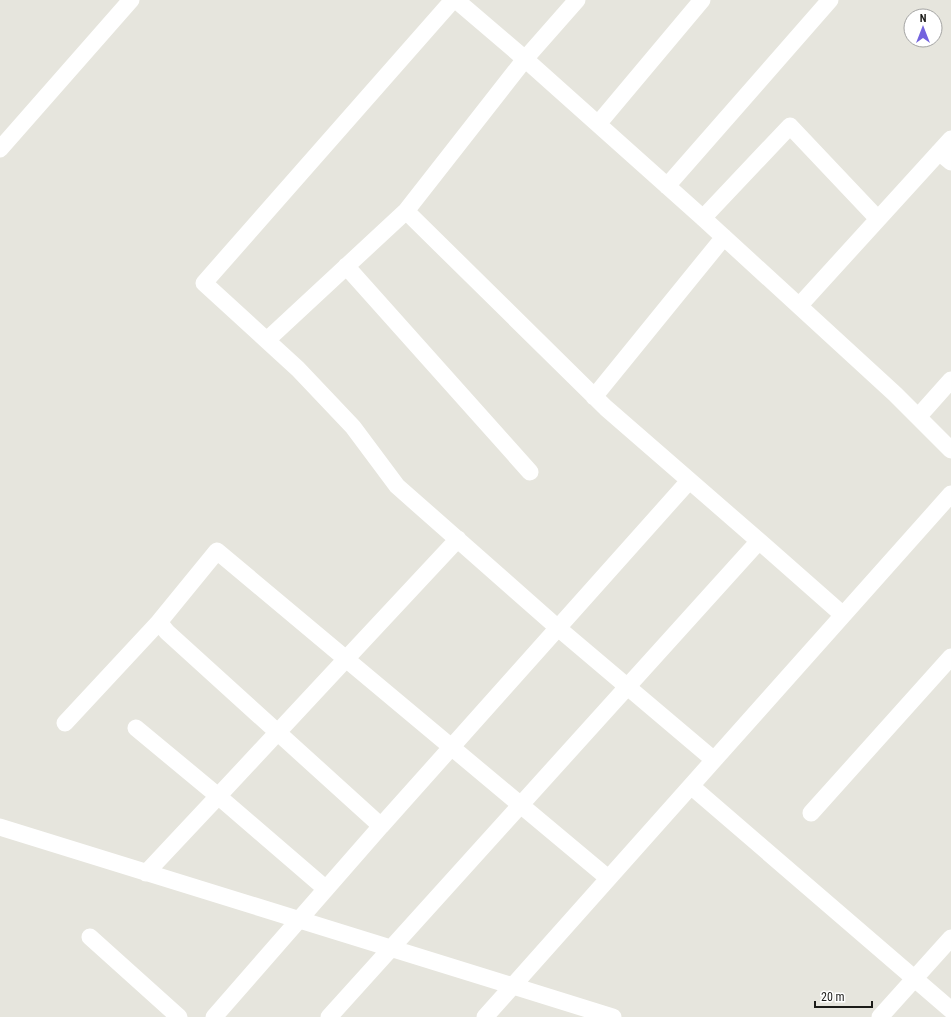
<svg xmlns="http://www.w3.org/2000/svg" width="951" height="1017" font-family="'Roboto Condensed',sans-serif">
<rect width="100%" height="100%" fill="#e6e5dd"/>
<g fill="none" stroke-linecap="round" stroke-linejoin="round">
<path stroke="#fff" stroke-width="17" d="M453,0l-249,283 94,86 55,58 44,59 161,142 156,132
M456,0l69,59 178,159 192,176 56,56
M577,0l-52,59 -119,152 200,197 153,133
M598,124l104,-124
M0,149l131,-149
M939,152l12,10
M667,186l163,-186
M703,218l87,-92 88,93
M346,266l184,206
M799,306l152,-167
M267,340l139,-129
M594,397l130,-160
M918,417l33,-37
M458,539l-112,120 262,219
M65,723l94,-101
M136,728l82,68 108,93
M691,786l260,224
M811,813l140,-156
M0,827l613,190
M146,873c67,-71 134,-143 200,-214l-129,-108 -58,71 8,10 214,194 308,-345
M90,937l89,80
M214,1017l167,-191
M329,1017l430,-476 84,74
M485,1017l466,-523
M880,1017l71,-79"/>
</g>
<g transform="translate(923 28)"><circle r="19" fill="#ffffff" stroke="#a4a4a3"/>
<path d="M0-3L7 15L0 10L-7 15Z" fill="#7363de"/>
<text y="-6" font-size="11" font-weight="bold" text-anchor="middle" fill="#1c1c19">N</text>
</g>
<path d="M815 1001v6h57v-6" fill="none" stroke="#1c1c19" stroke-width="2"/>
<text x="821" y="1001" font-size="12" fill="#1c1c19" stroke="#ffffff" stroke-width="3" paint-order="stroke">20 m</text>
</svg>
